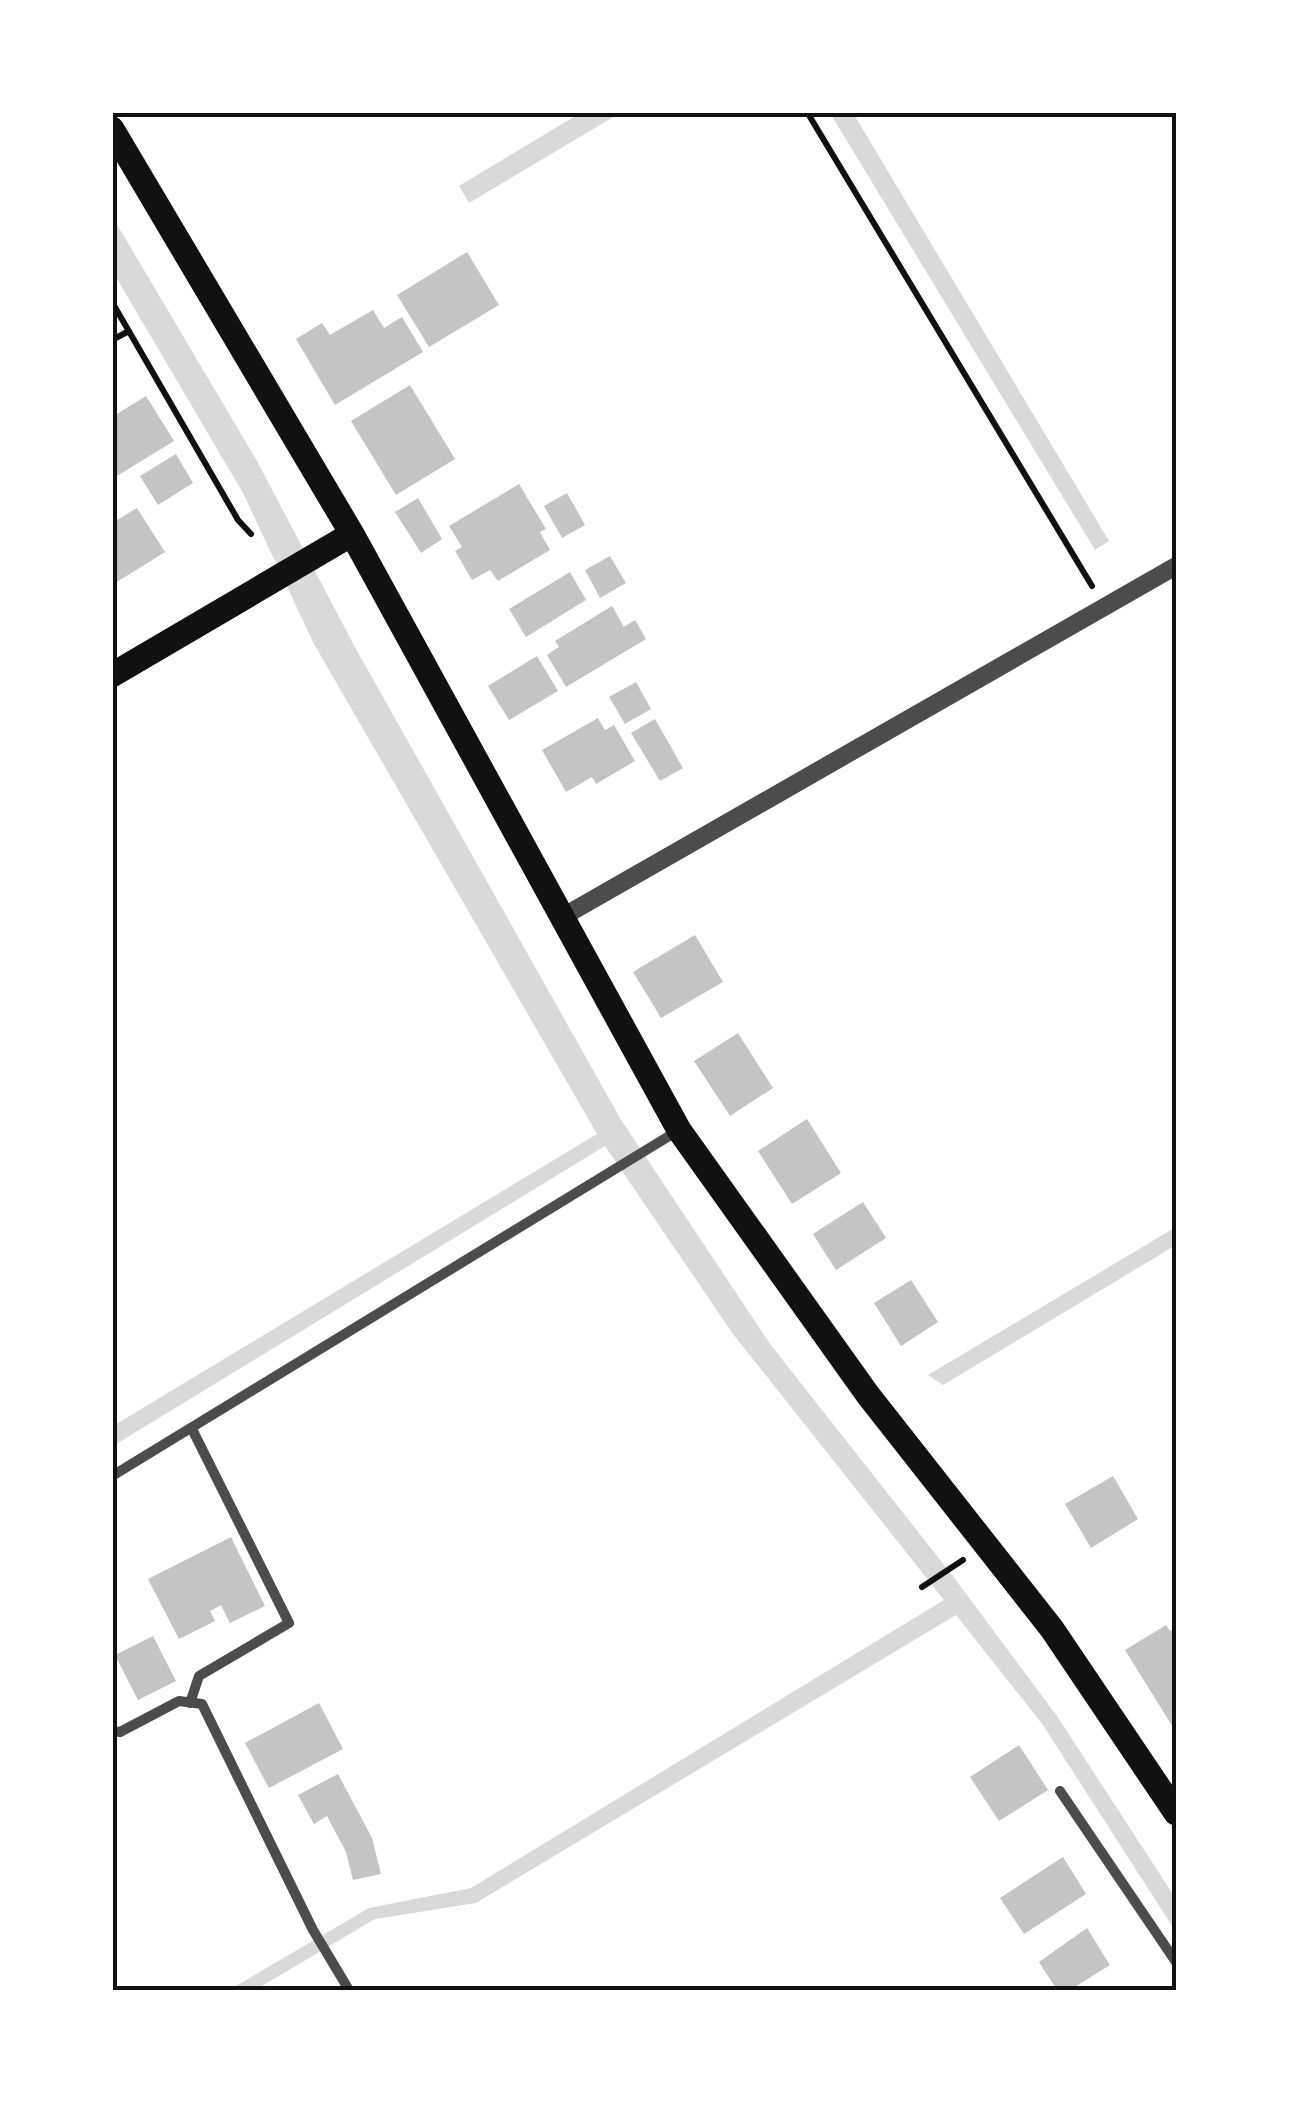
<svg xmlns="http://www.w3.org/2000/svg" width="1289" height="2103" font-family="Figtree,sans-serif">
<rect width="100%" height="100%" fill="#fff"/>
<path fill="#d9d9d9" d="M582,112l38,1 -151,90 -10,-17z
M830,113h23l256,428 -14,9z
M112,216l145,245 99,188 264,469 150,226 182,231 105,141 119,183v33l-133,-207 -87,-110 -480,288 -101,16 -120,71h-26l140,-82 102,-20 473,-288 -211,-266 -128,-188 -492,300v-20l484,-292 -283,-490 -71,-151 -130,-221z
M1176,1227v18l-233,140 -15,-10z"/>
<path fill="#c4c4c4" d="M467,252l32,53 -70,42 -32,-52z
M373,310l11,18 18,-11 21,35 -88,53 -39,-66 26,-16 8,12z
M410,385l45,74 -59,36 -45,-74z
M146,396l28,45 -62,38v-62z
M176,454l17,29 -35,22 -18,-29z
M519,484l27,45 -6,3 10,18 -52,31 -8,-11 -18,10 -17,-29 7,-4 -13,-21z
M567,493l18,32 -23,13 -18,-32z
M418,498l24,41 -21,14 -26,-41z
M137,508l28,44 -53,33v-62z
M610,556l16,27 -26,15 -15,-28z
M570,572l16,28 -60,37 -17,-28z
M612,606l12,21 11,-7 11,19 -80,48 -19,-32 12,-8 -4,-6z
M537,656l21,35 -49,29 -21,-34z
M636,682l15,27 -26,15 -16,-27z
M598,718l7,12 9,-5 21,36 -39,23 -4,-7 -26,15 -24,-42z
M655,719l28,49 -23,13 -29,-48z
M695,935l28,47 -62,36 -28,-46z
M738,1033l35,55 -43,28 -36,-55z
M807,1119l34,54 -49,31 -34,-53z
M863,1202l23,36 -50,32 -23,-36z
M911,1280l27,42 -37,24 -27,-43z
M1113,1476l25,43 -47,29 -26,-44z
M231,1537l34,69 -35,17 -9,-18 -11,6 5,10 -36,18 -31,-60z
M1166,1625l4,6 6,-4v105l-51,-82z
M153,1636l23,45 -38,19 -23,-45z
M319,1703l24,46 -74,39 -24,-45z
M1019,1745l29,45 -49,31 -29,-44z
M338,1774l34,64 9,36 -28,6 -7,-28 -19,-36 -13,8 -16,-29z
M1063,1857l23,37 -62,40 -24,-36z
M1087,1928l23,37 -40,25h-13l-18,-28z"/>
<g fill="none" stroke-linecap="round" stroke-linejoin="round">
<path stroke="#111" stroke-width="6" d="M807,112l285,474
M112,302l126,218 13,14
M112,340l17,-9
M922,1587l41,-27"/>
<path stroke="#4c4c4c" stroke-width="10" d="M112,1476l567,-346
M190,1703l9,-27 90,-53 -97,-194
M112,1731l8,1 59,-31 23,3 111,226 36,60
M1060,1791l116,171"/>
<path stroke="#4c4c4c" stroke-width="18" d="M564,916l612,-350"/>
<path stroke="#111" stroke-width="25" d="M112,129l240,405 327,596 189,265 184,234 124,184
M112,675l240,-141"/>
</g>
<rect width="1289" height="2103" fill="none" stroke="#ffffff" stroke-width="230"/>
<rect x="115" y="115" width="1059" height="1873" fill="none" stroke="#111" stroke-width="4"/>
</svg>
